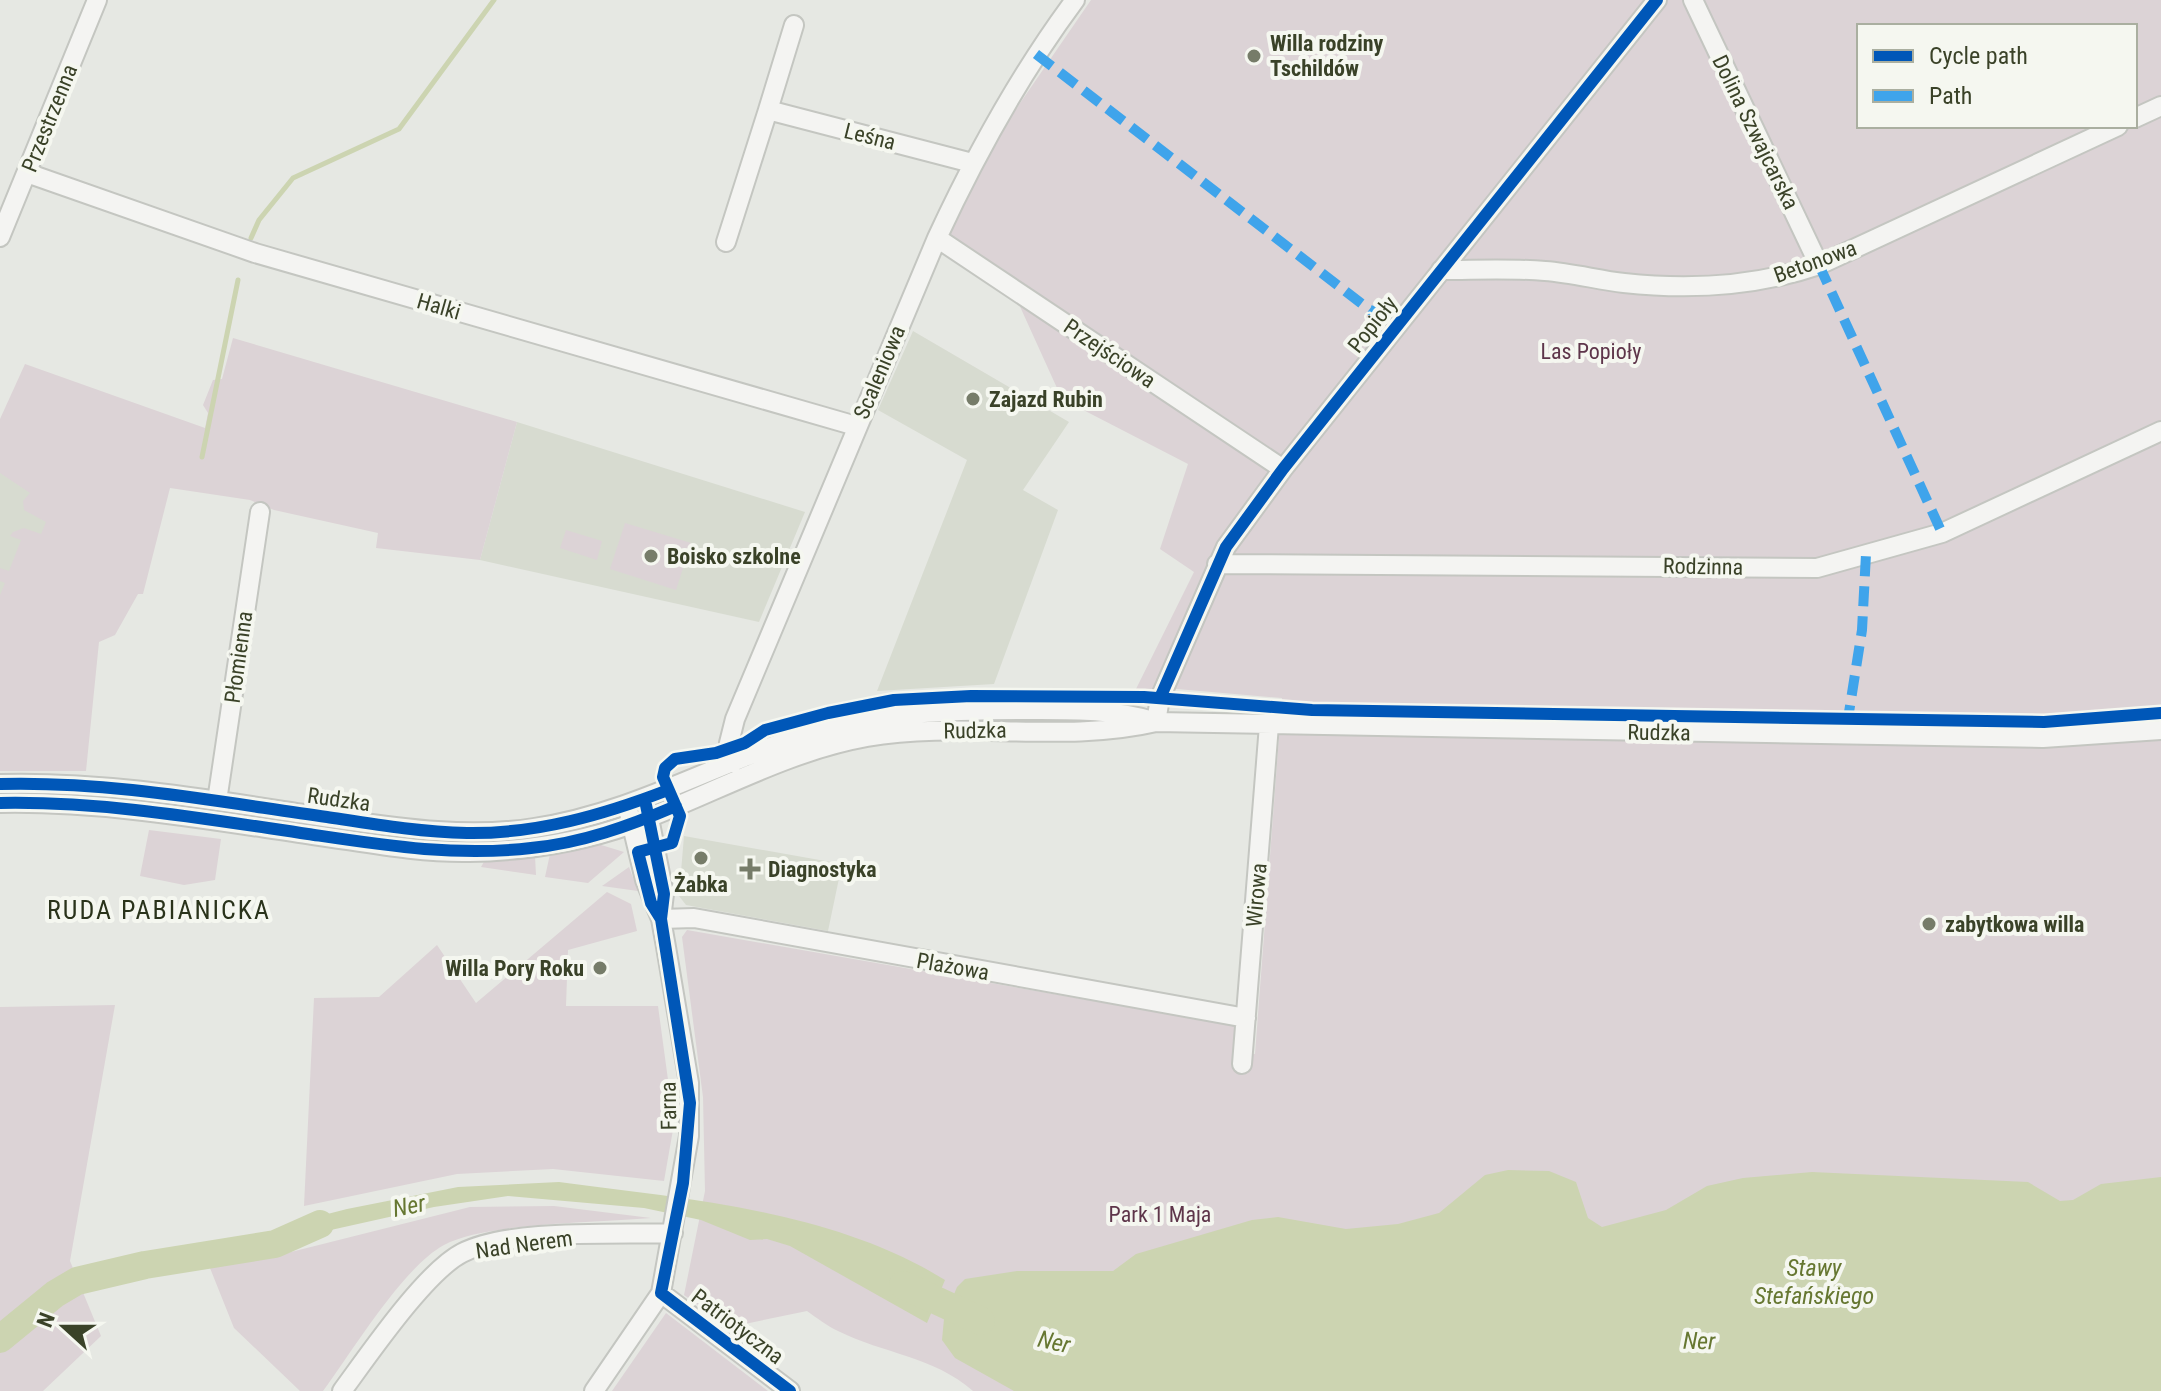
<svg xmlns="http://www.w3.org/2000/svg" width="2161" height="1391" font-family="'Roboto Condensed',sans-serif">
<rect width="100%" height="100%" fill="#e6e8e3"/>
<path fill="#d7dbd0" d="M913,331l156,91 -46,68 35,20 -64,174 -117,7 90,-231 -89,-50z
M517,422l288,90 -46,110 -279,-62z
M0,467l62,24 -62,273z
M684,836l158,28 -14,67 -142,-26 -7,-9z"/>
<path fill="#dcd3d6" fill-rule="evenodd" d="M1091,0h1070v1391h-1188c-40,-35 -89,-37 -135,-60 -11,-5 -21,-13 -31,-20l-77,16 -46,-32 21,-104 -2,-94 -21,-160 5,-7 550,96 -4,26 22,2 27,-356 -105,-9h-41l58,-117 -34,-23 28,-85 -126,-65 -59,-130 -55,-33 39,-85zM1859,26h276v100h-276z
M233,338l284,84 -37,138 -104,-12 2,-15 -104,-23 -24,-10 -80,-12 -27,106h-5l-23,41 -16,7 -13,129h-86v-176l5,-12 -5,-2v-13l9,3 12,-31 -11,-4 3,-4 11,-4 17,6 5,-12 -22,-12 -1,-9 7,-8 -30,-20v-54l25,-55 180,64 3,-15 -5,-8 10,-25 9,-1z
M625,523l66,20 -15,47 -66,-21z
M566,530l36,11 -5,19 -37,-12z
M1007,718l99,1v4l-172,1 -249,72 -2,-4c49,-21 101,-48 154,-58 56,-11 113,-14 170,-16z
M252,814l280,22 75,-13c-129,35 -227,13 -356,-5z
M149,830l72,9 -6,41 -31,5 -44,-9z
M598,844l26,8 -36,31 -43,-6 5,-23z
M535,856l1,19 -55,-8 4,-7z
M629,867l9,24 -36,-5z
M607,892l24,12 6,27 -69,19 -2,56h92l16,118 -10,57 -111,-12 -96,5 -153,32 10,-208 65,-1 58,-52 39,58z
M115,1005l-45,256 31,75 -58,55h-43v-384z
M554,1206l97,12c-52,5 -164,4 -207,27 -41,22 -92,107 -121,146h-23l-66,-63 -26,-65 71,-8 191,-48z
M666,1313l102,78h-156z"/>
<path fill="#ccd4b1" d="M1508,1170l41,1 27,11 12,36 14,9 64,-17 41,-24 36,-8 69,-6 216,10 32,19 13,-1 28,-16 60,-7v214h-1147l-59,-33 -13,-18 2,-21 13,-32 8,-8 52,-8h96l23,-17 116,-34 26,-3 68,12 52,-5 41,-11 46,-38z
M559,1182c128,17 273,28 386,98l-18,43 -137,-77 -23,-7 -17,1 -49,-20 -57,-12 -136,-12 -74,11 -148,33v-11l22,-10 39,-10 111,-22z"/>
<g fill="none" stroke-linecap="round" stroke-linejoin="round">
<path stroke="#ccd4b1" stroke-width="5" d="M251,238l8,-18 34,-42 106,-49 95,-129
M202,457l36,-177"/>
<path stroke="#ccd4b1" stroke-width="28" d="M903,1285l78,36
M0,1339l55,-45 22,-13 68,-16 130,-21 45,-20"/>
<defs>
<path id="minor" d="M1693,0l126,265
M794,25l-26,85 204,53
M2135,118l26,-12
M27,173l228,80 601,173
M0,237l97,-237
M937,238l346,231
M726,242l42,-132
M1441,270c34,0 70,-2 104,1 27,2 53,9 79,12 65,7 134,3 195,-18l299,-139
M1217,564l600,4 125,-35 219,-102
M1156,722l4,-24 66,-151 57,-78 374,-469
M733,763l-4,-20 6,-24 202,-481c39,-84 83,-164 138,-238
M0,784c109,-3 216,17 324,33 70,10 139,22 210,11 95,-14 177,-62 267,-92 73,-24 151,-26 227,-26 43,0 84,-1 125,11
M217,801l43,-289
M0,803c105,-2 209,17 313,32 51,7 104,18 156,17 55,-1 108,-9 160,-27 79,-28 154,-73 238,-88 95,-17 195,7 289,-15l887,16 118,-8
M647,808l17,86 -3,25
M661,919l33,-1 552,100
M1242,1064l27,-339
M661,1293l129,98
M342,1391c26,-35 83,-119 120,-138 48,-25 156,-18 211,-20
M594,1391l67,-98 28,-157v-53l-23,-136 -5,-28 -16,-39 -16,-67"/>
</defs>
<use href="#minor" stroke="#c4c6c1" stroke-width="22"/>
<use href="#minor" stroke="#f4f4f2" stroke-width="18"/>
<path stroke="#3fa4eb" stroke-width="10" stroke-dasharray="20 10" stroke-linecap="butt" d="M1036,54l334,256 31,10
M1819,265l123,268
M1847,725l15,-95 4,-76"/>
<defs>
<path id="cycleway" d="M1160,698l66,-151 57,-78 374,-469
M0,784c110,-3 219,18 327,33 46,7 93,15 140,16 70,1 136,-18 201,-43
M0,803c103,-2 206,16 308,31 74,11 147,23 223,14 51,-5 98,-22 145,-42
M646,805l18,89 -3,25
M790,1391l-129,-98 22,-110 7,-80 -29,-184 -10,-16 -13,-51 34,-9 8,-27 -17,-39 2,-9 10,-9 41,-6 29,-10 20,-13 63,-17 66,-13 77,-4 173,1 168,13 732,12 117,-9"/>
</defs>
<use href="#cycleway" stroke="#f5f7f0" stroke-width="17"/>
<use href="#cycleway" stroke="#0057b8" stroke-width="12"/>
</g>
<g fill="#767c69" stroke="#f5f7f0" stroke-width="3">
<circle cx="1254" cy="56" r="8"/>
<circle cx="973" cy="399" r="8"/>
<circle cx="651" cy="556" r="8"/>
<circle cx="701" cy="858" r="8"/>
<path d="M746 857h8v8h8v8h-8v8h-8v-8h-8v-8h8z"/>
<circle cx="1929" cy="924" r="8"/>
<circle cx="600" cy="968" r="8"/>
</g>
<g text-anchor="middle" stroke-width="8" stroke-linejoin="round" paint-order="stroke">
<g font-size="22" font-weight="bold" fill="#3a4228" stroke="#f5f7f0" text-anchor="start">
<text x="1270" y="51">Willa rodziny<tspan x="1270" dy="25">Tschildów</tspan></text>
<text x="989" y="407">Zajazd Rubin</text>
<text x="667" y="564">Boisko szkolne</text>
<text x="768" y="877">Diagnostyka</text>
<text x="701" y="892" text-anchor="middle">Żabka</text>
<text x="1945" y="932">zabytkowa willa</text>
<text x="584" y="976" text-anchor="end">Willa Pory Roku</text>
</g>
<g font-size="22" fill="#3a4228" stroke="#f5f7f0">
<text transform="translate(49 118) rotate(-68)" y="8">Przestrzenna</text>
<text transform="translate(1756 132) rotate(64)" y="8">Dolina Szwajcarska</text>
<text transform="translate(870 136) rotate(14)" y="8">Leśna</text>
<text transform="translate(1815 261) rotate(-20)" y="8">Betonowa</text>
<text transform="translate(439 306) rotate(16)" y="8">Halki</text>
<text transform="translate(1372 324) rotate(-52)" y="8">Popioły</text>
<text transform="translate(1110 353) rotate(34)" y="8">Przejściowa</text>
<text transform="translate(879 372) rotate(-67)" y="8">Scaleniowa</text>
<text transform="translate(1703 566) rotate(1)" y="8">Rodzinna</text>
<text transform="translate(238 657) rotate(-82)" y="8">Płomienna</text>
<text transform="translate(975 730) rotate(-1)" y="8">Rudzka</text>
<text transform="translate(1659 732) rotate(1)" y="8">Rudzka</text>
<text transform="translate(339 799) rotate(8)" y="8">Rudzka</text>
<text transform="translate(1256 895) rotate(-85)" y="8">Wirowa</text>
<text transform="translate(953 966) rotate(10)" y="8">Plażowa</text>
<text transform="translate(668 1106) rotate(-91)" y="8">Farna</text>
<text transform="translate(524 1244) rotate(-8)" y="8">Nad Nerem</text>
<text transform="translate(738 1326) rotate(37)" y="8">Patriotyczna</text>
</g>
<g font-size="22" fill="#5e354a" stroke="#f5f7f0">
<text x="1591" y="359">Las Popioły</text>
<text x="1160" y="1222">Park 1 Maja</text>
</g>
<g font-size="24" font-style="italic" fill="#667731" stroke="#f5f7f0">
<text transform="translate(409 1206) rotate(-11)" y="8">Ner</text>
<text x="1814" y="1276">Stawy<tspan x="1814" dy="28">Stefańskiego</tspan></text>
<text transform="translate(1699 1341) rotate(1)" y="8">Ner</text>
<text transform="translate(1054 1342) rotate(13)" y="8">Ner</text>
</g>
<g font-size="26" letter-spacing="2" fill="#2a331b" stroke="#f5f7f0">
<text x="159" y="919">RUDA PABIANICKA</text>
</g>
</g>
<rect x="1857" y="24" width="280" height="104" fill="#f5f7f0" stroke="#aaafa0" stroke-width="2"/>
<rect x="1873" y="50" width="40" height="12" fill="#0057b8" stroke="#aaafa0" stroke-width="2"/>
<text x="1929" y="64" font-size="24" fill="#3a4228">Cycle path</text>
<rect x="1873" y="90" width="40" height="12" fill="#3fa4eb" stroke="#aaafa0" stroke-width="2"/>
<text x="1929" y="104" font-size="24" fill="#3a4228">Path</text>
<g transform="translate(64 1327) rotate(291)" stroke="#f5f7f0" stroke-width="6" paint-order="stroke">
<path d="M0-6L14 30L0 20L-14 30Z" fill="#3a4228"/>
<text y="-12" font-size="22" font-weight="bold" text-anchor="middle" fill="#3a4228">N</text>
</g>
</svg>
